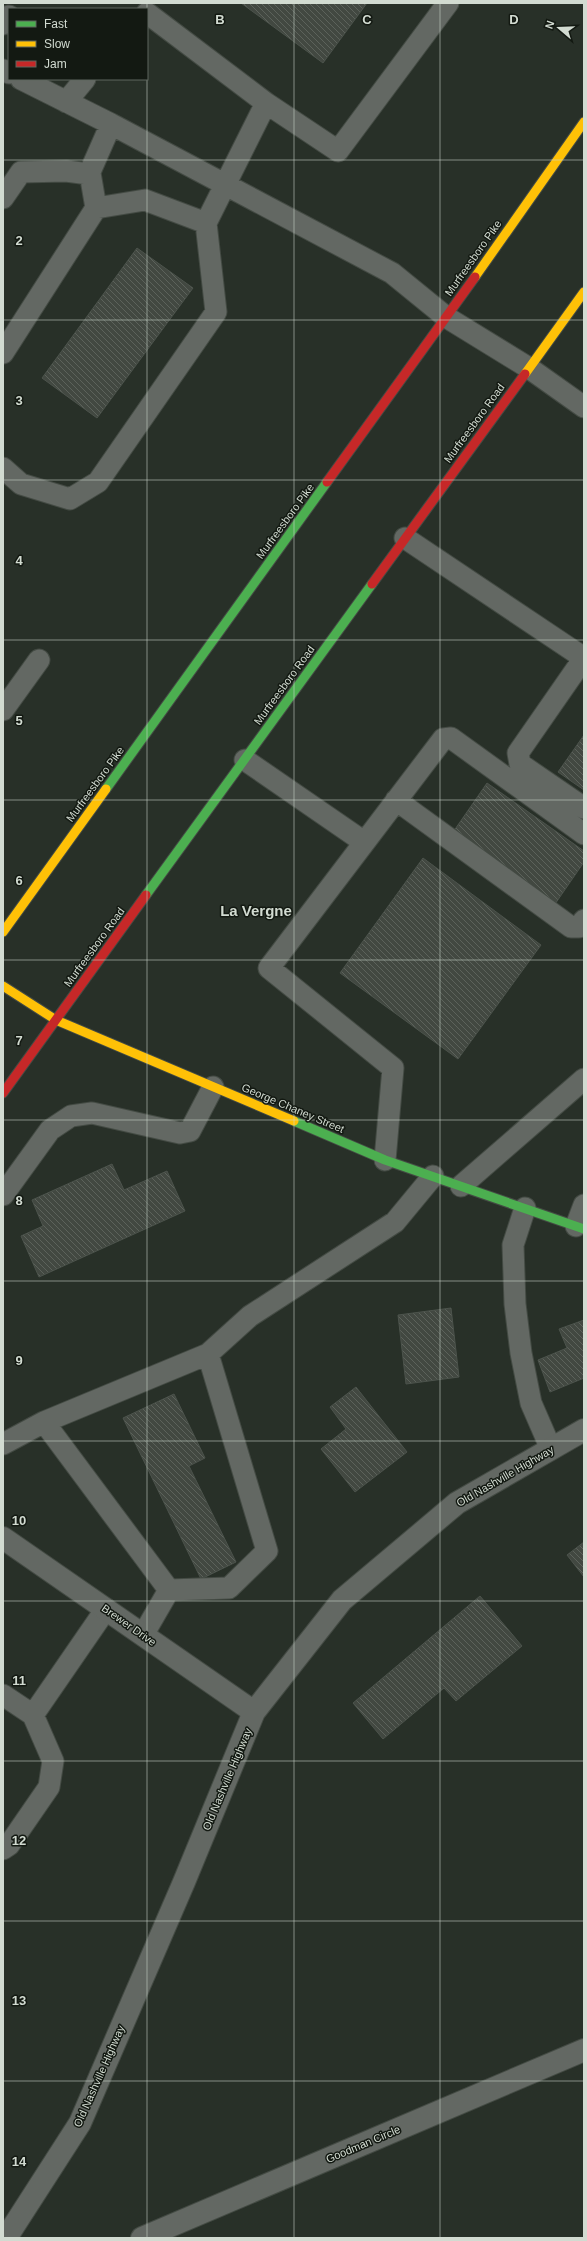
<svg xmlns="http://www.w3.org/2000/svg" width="587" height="2241" font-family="Helvetica,sans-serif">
<defs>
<pattern id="building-back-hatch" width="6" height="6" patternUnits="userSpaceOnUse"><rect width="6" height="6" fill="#424841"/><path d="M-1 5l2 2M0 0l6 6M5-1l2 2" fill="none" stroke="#5c625b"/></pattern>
</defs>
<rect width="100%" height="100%" fill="#283028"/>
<path fill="url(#building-back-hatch)" stroke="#4c534c" d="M241,3h126l-44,60z
M137,248l56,40 -96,130 -55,-40z
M584,735v55l-26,-18z
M487,783l97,68v11l-31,45 -102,-72z
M423,858l118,87 -83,114 -118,-86z
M112,1164l12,26 43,-19 18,40 -146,66 -18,-41 22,-10 -11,-26z
M451,1308l8,69 -53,7 -8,-69z
M584,1320v58l-34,14 -12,-32 29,-12 -8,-19z
M356,1387l51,65 -52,40 -34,-43 25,-20 -16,-22z
M174,1394l31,64 -16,8 47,96 -35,17 -78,-161z
M584,1542v35l-17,-22z
M480,1596l42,50 -66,55 -12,-13 -61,51 -30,-36z"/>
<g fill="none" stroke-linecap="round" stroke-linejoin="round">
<defs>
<path id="lane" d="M3,24l6,-8
M3,70l6,3
M66,102l19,-23
M266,103l72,48 110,-148
M111,124l281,149 54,44 83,51 55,39
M3,198l18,-26 45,-1 23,3 22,-50 -90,-45
M96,208l49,-8 61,23
M3,353l93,-145 -6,-35
M3,468l18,16 49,15 28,-17 118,-170 -10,-89 60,-120 -119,-90
M405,538l179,120
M584,658l-66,95 2,11 64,44
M3,710l36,-50
M245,760l119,82
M396,800l175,127h8l5,-7
M385,1160l8,-92 -124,-100 174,-229 8,-1 133,96
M461,1186l123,-107
M3,1195l47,-65 21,-14 21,-3 88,20 10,-2 23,-44
M525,1208l-12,37 2,59 6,49 10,50 20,46
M576,1226l8,-21
M44,1422l164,-68
M3,1444l41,-22 125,168 -26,45
M169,1590l60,-2 38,-37 -59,-197 42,-38 145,-94 38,-46
M3,1695l30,20 73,-106
M3,1849l6,-4 40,-58 4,-26 -20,-46"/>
<path id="street" d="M3,1538l251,174
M6,2238l74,-115 104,-241 70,-170 88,-112 115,-97 127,-73
M142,2238l442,-188"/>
<path id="fast" d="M106,789l221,-307
M146,895l226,-311
M294,1121l91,39 199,69"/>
<path id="slow" d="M475,277l109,-155
M525,374l59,-82
M3,932l103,-143
M3,986l53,34 238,101"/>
<path id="jam" d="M327,482l148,-205
M372,584l153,-210
M3,1093l143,-198"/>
</defs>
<use href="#lane" stroke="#444b44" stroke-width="23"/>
<use href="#street" stroke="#444b44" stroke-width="24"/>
<use href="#fast" stroke="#444b44" stroke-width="11"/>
<use href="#slow" stroke="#444b44" stroke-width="11"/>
<use href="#jam" stroke="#444b44" stroke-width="11"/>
<use href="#lane" stroke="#636863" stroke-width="21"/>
<use href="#street" stroke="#636863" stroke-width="22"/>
<use href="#fast" stroke="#4caf50" stroke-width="9"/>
<use href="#slow" stroke="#ffc107" stroke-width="9"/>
<use href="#jam" stroke="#c62828" stroke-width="9"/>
</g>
<path fill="none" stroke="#d2dbd1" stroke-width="1" stroke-opacity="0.55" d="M147,3v6M294,3v2235M440,3v2235M147,79v2159M3,160h581M3,320h581M3,480h581M3,640h581M3,800h581M3,960h581M3,1120h581M3,1281h581M3,1441h581M3,1601h581M3,1761h581M3,1921h581M3,2081h581"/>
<g text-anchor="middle" stroke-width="3" stroke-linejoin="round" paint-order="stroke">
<g font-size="11" fill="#d2dbd1" stroke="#131912">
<text transform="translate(473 258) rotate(-55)" y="4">Murfreesboro Pike</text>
<text transform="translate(474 423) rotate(-54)" y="4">Murfreesboro Road</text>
<text transform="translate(285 521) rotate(-54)" y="4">Murfreesboro Pike</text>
<text transform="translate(284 685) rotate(-54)" y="4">Murfreesboro Road</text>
<text transform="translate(95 784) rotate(-54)" y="4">Murfreesboro Pike</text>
<text transform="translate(94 947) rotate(-54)" y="4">Murfreesboro Road</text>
<text transform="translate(293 1108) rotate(23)" y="4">George Chaney Street</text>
<text transform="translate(505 1476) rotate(-30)" y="4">Old Nashville Highway</text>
<text transform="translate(129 1625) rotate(35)" y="4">Brewer Drive</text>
<text transform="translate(227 1779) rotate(-67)" y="4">Old Nashville Highway</text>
<text transform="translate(99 2076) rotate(-66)" y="4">Old Nashville Highway</text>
<text transform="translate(363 2144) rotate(-23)" y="4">Goodman Circle</text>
</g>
<g font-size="15" font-weight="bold" fill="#d2dbd1" stroke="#131912">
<text x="256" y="916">La Vergne</text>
</g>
</g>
<g font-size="13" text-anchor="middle" font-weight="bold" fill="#d2dbd1" stroke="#131912" stroke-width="3" stroke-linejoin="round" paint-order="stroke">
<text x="220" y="24">B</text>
<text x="367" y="24">C</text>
<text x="514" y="24">D</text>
<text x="19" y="245">2</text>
<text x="19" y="405">3</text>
<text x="19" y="565">4</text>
<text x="19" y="725">5</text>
<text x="19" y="885">6</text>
<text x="19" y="1045">7</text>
<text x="19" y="1205">8</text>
<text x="19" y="1365">9</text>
<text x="19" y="1525">10</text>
<text x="19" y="1685">11</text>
<text x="19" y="1845">12</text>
<text x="19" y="2005">13</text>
<text x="19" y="2166">14</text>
</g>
<rect width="587" height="2241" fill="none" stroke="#d2dbd1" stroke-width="8"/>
<rect x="8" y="8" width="140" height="72" fill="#131912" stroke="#5f675e"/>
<rect x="16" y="21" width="20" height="6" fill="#4caf50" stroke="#5f675e"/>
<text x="44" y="28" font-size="12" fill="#d2dbd1">Fast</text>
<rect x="16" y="41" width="20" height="6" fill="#ffc107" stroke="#5f675e"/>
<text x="44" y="48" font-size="12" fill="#d2dbd1">Slow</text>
<rect x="16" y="61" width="20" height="6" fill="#c62828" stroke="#5f675e"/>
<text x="44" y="68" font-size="12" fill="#d2dbd1">Jam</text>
<g transform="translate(559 28) rotate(289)" stroke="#131912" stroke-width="3" paint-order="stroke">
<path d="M0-3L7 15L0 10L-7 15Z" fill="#d2dbd1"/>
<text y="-6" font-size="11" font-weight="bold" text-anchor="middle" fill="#d2dbd1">N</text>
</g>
</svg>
